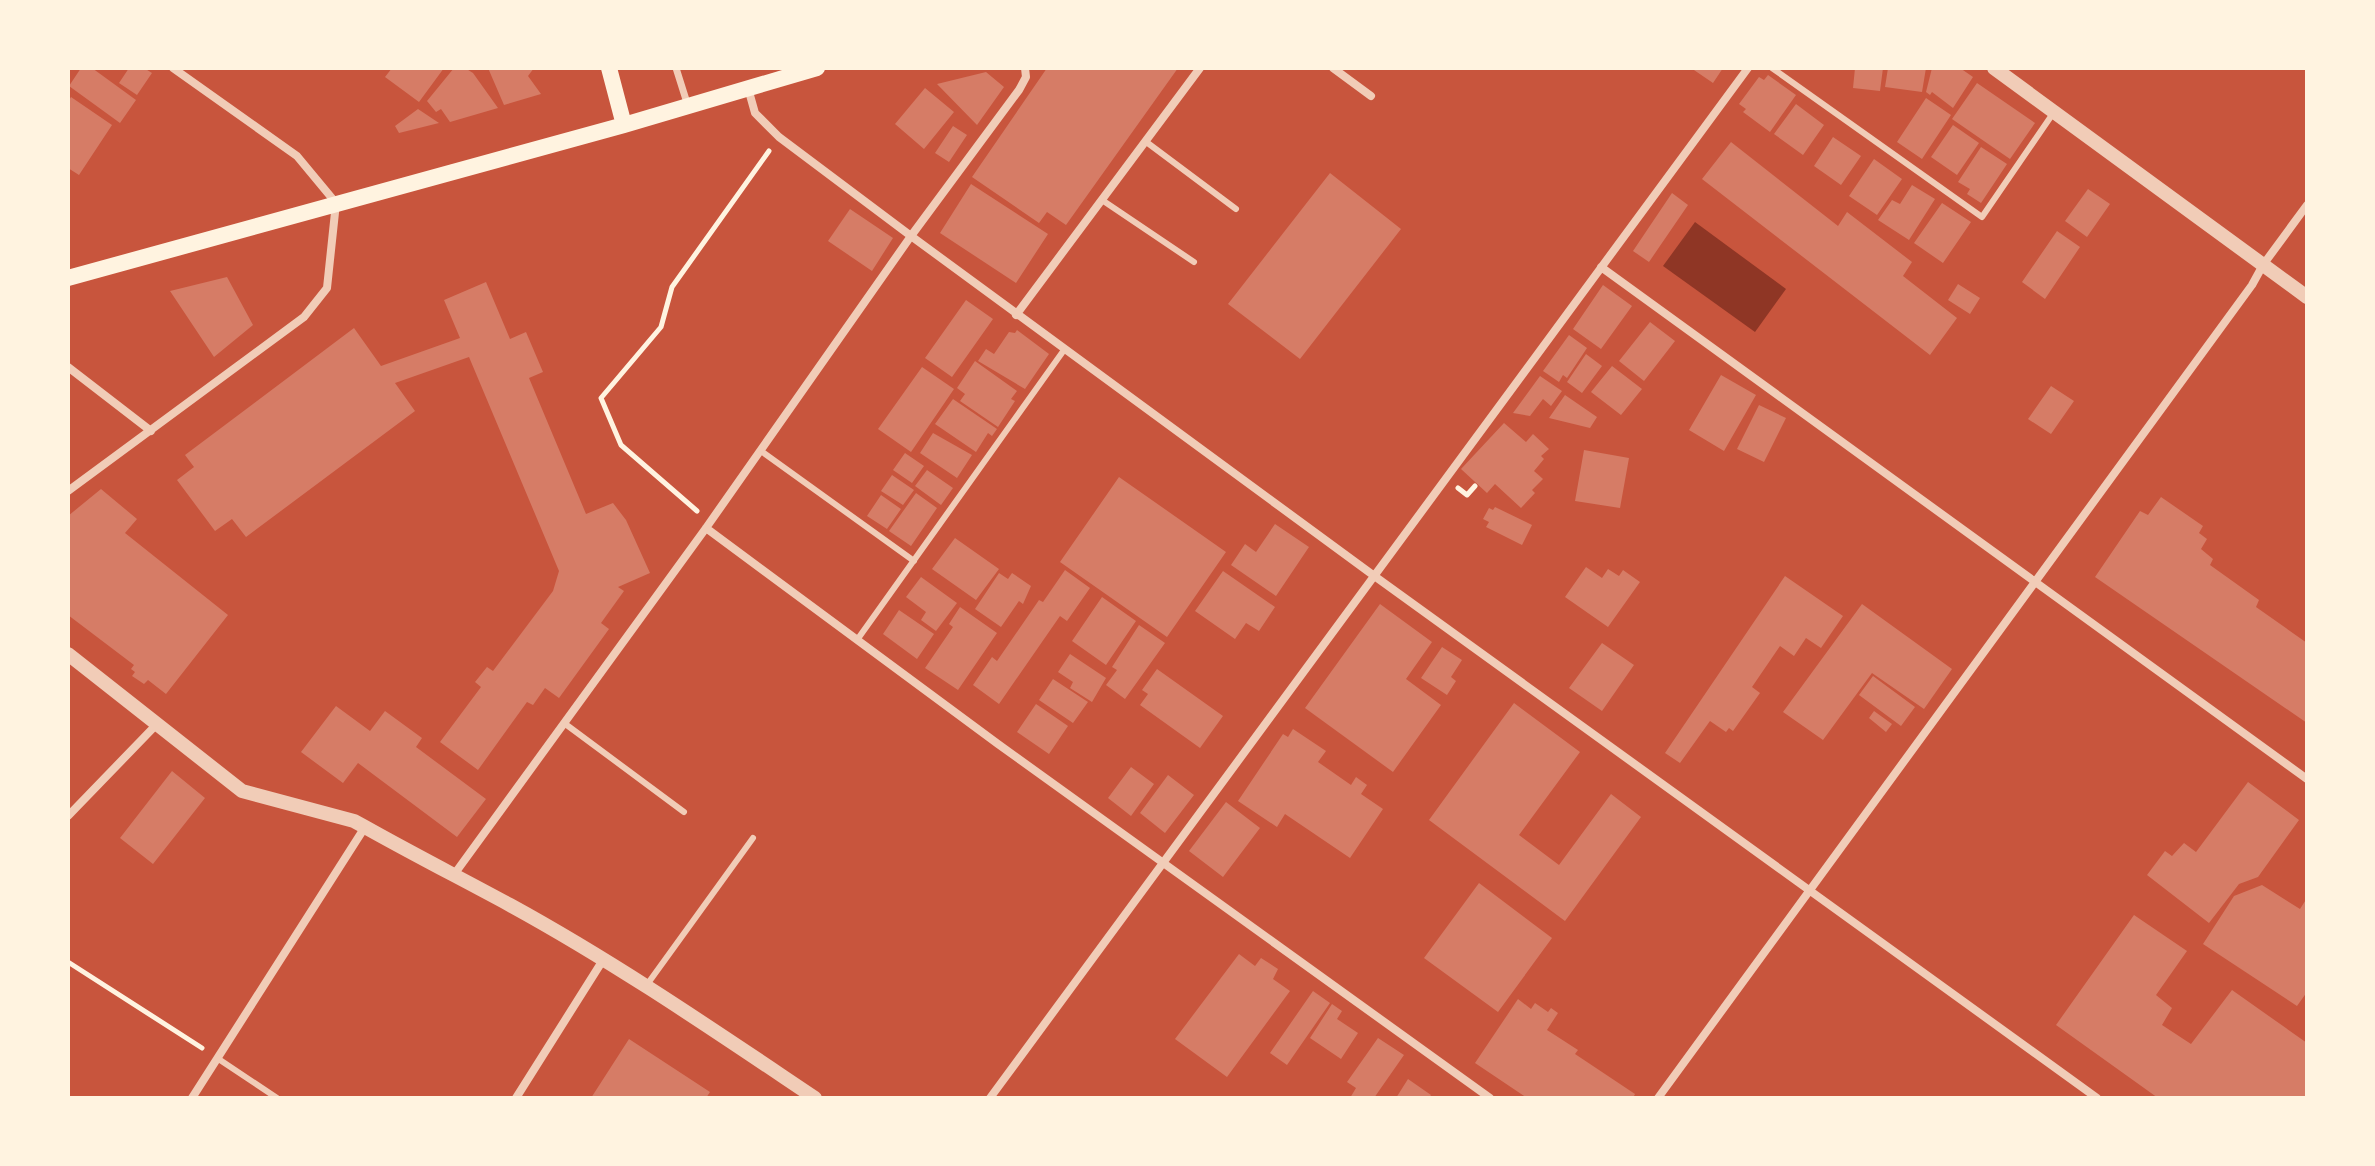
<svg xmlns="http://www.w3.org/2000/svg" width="2375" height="1166" font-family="Overpass,sans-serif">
<rect width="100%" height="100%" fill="#c8553d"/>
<path fill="#8f3625" d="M1695,222l91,67 -31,43 -92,-66z"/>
<path fill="#d67c66" d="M81,68h11l44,32 -16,23 -51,-37z
M129,68h15l8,5 -15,22 -18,-12z
M392,68h52l-25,34 -34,-25z
M454,68h11l8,5 25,35 -48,14 -9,-13 -5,3 -9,-11z
M488,68h46l-6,8 13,18 -37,11z
M1047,68h131l-112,157 -19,-13 -8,11 -67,-46z
M1691,68h32l-10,15z
M1855,68h28l-3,23 -27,-3z
M1888,68h38l-4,24 -37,-5z
M1932,68h28l13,9 -20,31 -21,-16 -2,3 -4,-3z
M986,72l18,15 -27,38 -40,-41z
M1768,75l28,20 -26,37 -27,-20 3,-3 -7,-5 20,-27 5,3z
M1977,83l58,40 -25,36 -58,-40z
M925,88l29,24 -30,37 -29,-25z
M71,97l41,28 -33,50 -11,-7v-66z
M1926,98l25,17 -29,44 -25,-17z
M1796,104l28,21 -21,30 -29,-21z
M418,109l21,14 -40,10 -4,-7z
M1953,125l26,18 -22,32 -26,-18z
M953,126l14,9 -18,27 -14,-9z
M1833,137l28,19 -20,29 -27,-19z
M1731,142l107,84 9,-14 65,50 -9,14 54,42 -27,37 -228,-176z
M1981,147l26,17 -26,39 -14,-9 3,-5 -12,-7z
M1874,159l28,20 -25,36 -28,-19z
M1330,173l71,56 -101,130 -72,-55z
M971,184l77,50 -32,49 -76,-50z
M1912,185l23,14 -26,41 -31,-20 14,-20 8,4z
M2088,189l22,15 -23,33 -22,-16z
M1672,193l16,12 -39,57 -16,-11z
M1942,203l29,19 -28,41 -29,-20z
M850,209l43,29 -21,33 -44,-30z
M2057,231l23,16 -35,52 -23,-17z
M227,277l26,48 -39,32 -44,-66z
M486,282l24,57 16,-7 17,40 -14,6 57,136 27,-11 13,17 24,53 -32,14 6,4 -23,32 8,6 -50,69 -14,-10 -12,17 -6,-3 -49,68 -38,-28 41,-55 -6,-5 12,-15 6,4 60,-80 6,-20 -90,-214 -74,26 20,28 -169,126 -14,-18 -17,12 -38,-51 17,-13 -9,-12 169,-127 27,38 79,-28 -16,-38z
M1958,284l22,14 -10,16 -22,-14z
M1603,285l29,21 -31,43 -28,-20z
M966,300l27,19 -41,58 -27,-19z
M1650,322l25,19 -31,40 -25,-20z
M1017,330l32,24 -24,35 -47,-28 8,-12 8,5 15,-22 6,1z
M1569,335l18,13 -20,30 -4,-3 -4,7 -16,-11z
M1586,354l16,12 -20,27 -15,-11z
M975,361l42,30 -6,8 4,2 -17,26 -38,-26 5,-7 -8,-6z
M1612,366l30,23 -21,26 -30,-23z
M922,367l32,22 -43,63 -33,-23z
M1721,375l35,20 -32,56 -35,-21z
M1540,376l22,15 -11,15 -8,-7 -13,17 -17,-3z
M2051,386l23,15 -23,33 -23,-15z
M1565,395l32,22 -7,11 -41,-10z
M953,399l44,30 -5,7 -4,-3 -12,19 -41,-28z
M1759,405l27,13 -22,44 -27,-13z
M1504,423l22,19 7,-8 16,15 -8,7 3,3 -10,12 9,8 -11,11 3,3 -14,15 -26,-24 -8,9 -26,-24z
M933,433l39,22 -15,23 -37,-25z
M1584,450l45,8 -9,50 -45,-7z
M905,453l19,13 -12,17 -19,-13z
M927,470l26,18 -12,17 -26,-19z
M892,475l22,15 -11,15 -22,-14z
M1119,477l107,75 -59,85 -107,-75z
M101,489l36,30 -12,14 103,82 -62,79 -18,-14 -4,4 -12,-8 3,-4 -4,-3 3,-4 -66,-50v-99z
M916,493l21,15 -26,38 -22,-15z
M881,495l20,14 -14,20 -20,-13z
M2161,497l42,29 -4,7 8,6 -6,10 12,10 -3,6 49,35 -3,7 51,36v80l-212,-146 45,-66 8,4z
M1495,507l37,18 -10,20 -36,-18 3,-5 -6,-3 6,-11 4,2z
M1275,524l34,23 -33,49 -45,-31 14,-21 11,8z
M955,538l44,31 -23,31 -44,-31z
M1586,567l16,11 6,-9 11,7 4,-6 17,12 -32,45 -43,-30z
M1065,570l25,18 -23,33 -7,-5 -61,88 -26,-19 19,-28 5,4 42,-61 4,2z
M1223,571l52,36 -16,24 -13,-8 -11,16 -40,-28z
M999,573l9,6 4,-6 19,13 -8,18 -4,-3 -18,26 -26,-18z
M1785,576l58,40 -22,32 -15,-10 -12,18 -14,-10 -28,41 8,6 -27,38 -4,-3 -3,4 -16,-11 -30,42 -15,-10z
M921,577l36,26 -21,28 -15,-11 5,-8 -20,-15z
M1102,597l34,24 -30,44 -34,-24z
M1380,604l52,38 -26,37 35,26 -48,67 -88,-64z
M1862,604l90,65 -28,40 -52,-36 -49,67 -40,-28z
M960,607l37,26 -39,57 -33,-22 28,-41 -4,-3z
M899,610l35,24 -17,25 -34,-25z
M1139,625l26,18 -40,56 -19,-14 11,-15 -5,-3z
M1602,643l32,22 -32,46 -33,-23z
M1442,647l20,13 -11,17 5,4 -9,14 -26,-17z
M1070,654l36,24 -14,24 -22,-14 3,-6 -15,-10z
M1157,669l66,47 -23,32 -60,-43 8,-11 -6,-4z
M1873,676l42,31 -14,19 -42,-31z
M1053,679l35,23 -15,21 -34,-23z
M1514,703l66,49 -61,83 40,30 52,-71 30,23 -76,104 -136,-101z
M1036,704l32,22 -19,28 -32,-22z
M336,706l34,25 15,-20 37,27 -6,9 70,52 -29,38 -99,-74 -15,20 -42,-31z
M1874,711l18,13 -6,8 -17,-14z
M1293,729l33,22 -8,11 33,23 5,-8 11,8 -6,9 22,15 -33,49 -65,-44 -8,13 -39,-26 45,-67 5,3z
M1131,767l23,17 -23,32 -23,-18z
M172,771l33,27 -52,66 -33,-26z
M1168,775l26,20 -29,38 -25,-20z
M2248,782l51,38 -41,57 -19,7 -30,39 -62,-48 18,-24 7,5 12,-13 12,9z
M1226,802l34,26 -37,49 -34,-26z
M1479,883l73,55 -54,74 -74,-54z
M2262,885l38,24 7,-11v94l-10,14 -94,-62 31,-48z
M2134,915l53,36 -31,44 16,13 -10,17 29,19 41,-54 75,53v55h-149l-102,-73z
M1239,954l16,12 6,-8 17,11 -5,10 17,12 -63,86 -52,-38z
M1313,991l17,12 -43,62 -17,-12z
M1518,999l13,10 4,-6 13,9 3,-4 7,5 -11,17 31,20 -3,4 60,40 -2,4h-106l-52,-35z
M1332,1004l10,7 -5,8 21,14 -17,26 -31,-21z
M1378,1038l26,17 -30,43h-24l6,-10 -9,-6z
M629,1039l81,53 -4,6h-115z
M1408,1079l23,16 -2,3h-33z"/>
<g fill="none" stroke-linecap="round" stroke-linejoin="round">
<path stroke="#fff3e0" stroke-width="5" d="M1458,488l9,7 8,-9
M697,511l-76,-66 -20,-47 60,-71 11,-40 97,-136
M68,962l134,86"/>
<path stroke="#f1ccb7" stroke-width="6" d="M1772,68l210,149 72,-105
M1145,141l91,68
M1102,200l92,62
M761,451l153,110
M857,640l207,-290
M564,723l120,89
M646,986l107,-148
M217,1058l60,40"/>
<path stroke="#f1ccb7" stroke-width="7" d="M676,68l12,38"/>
<path stroke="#f1ccb7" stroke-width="8" d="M1333,68l38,28
M748,88l7,25 24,24 132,99 462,339 724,523
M1601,267l706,512
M1016,315l184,-247
M68,367l83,64
M68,491l236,-174 23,-29 9,-85 -39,-47 -124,-88
M706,528l292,216 492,354
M68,816l88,-91
M453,876l253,-348 205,-292 108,-146 7,-13 -1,-9
M192,1098l173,-271
M516,1098l87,-138
M990,1098l758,-1030
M1658,1098l594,-813 11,-20 44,-60"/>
<path stroke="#f1ccb7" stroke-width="14" d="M1994,68l313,229
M68,654l174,137 112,30 11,6c48,27 97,52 145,78 106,58 205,126 305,193"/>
<path stroke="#fff3e0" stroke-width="16" d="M609,68l15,57
M68,278l556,-153 193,-57"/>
</g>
<rect width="2375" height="1166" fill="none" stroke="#fff3e0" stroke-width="140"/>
</svg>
